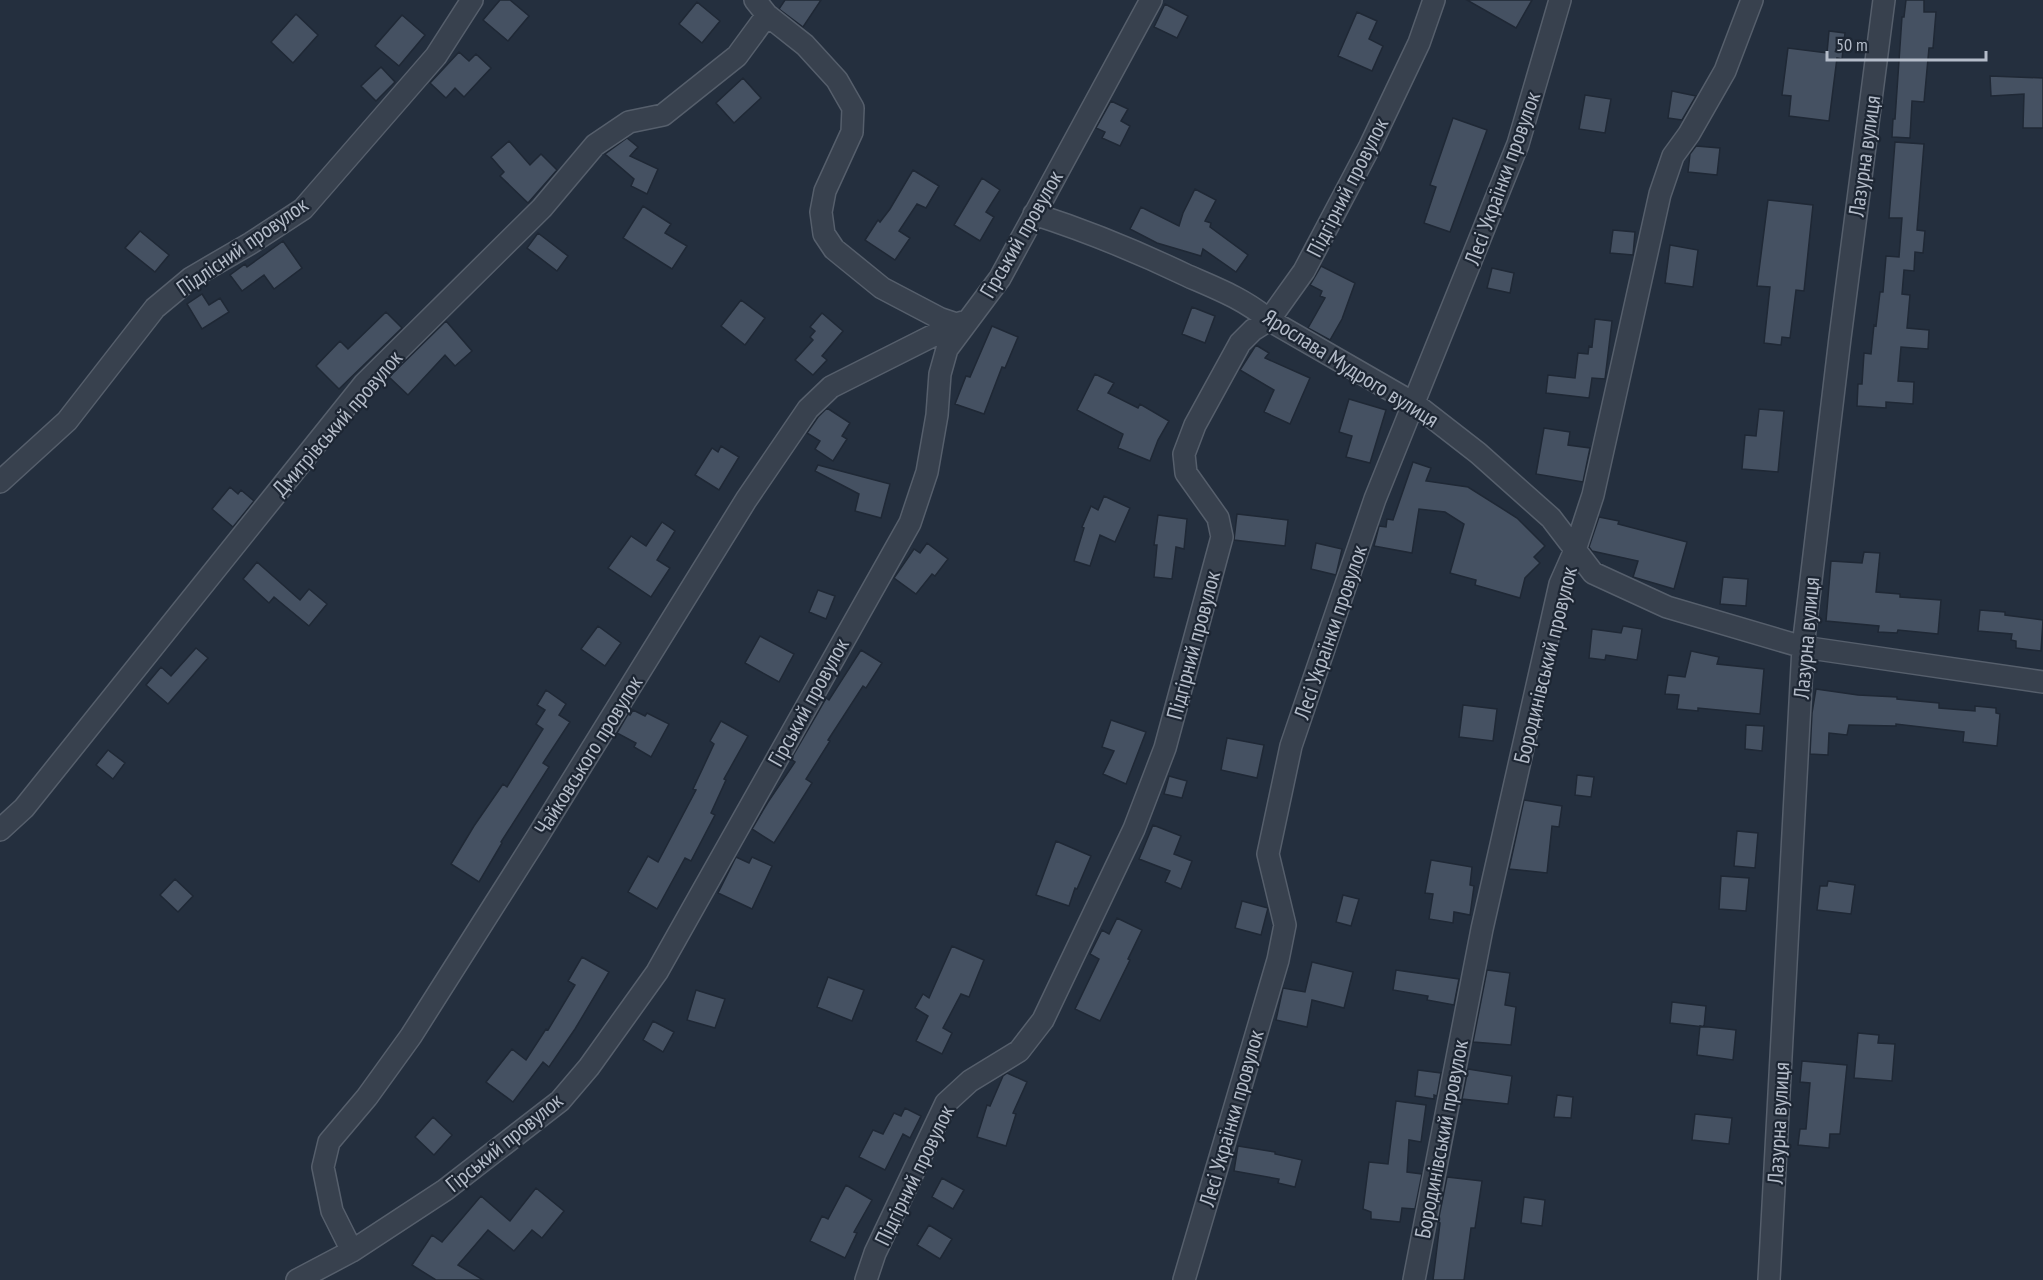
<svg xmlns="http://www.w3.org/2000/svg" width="2043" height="1280" font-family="'PT Sans Narrow',sans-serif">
<rect width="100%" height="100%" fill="#242f3e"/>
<path fill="#455162" stroke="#1f2835" stroke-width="1.5" d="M500,0h10l19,16 -21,25 -25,-21z
M785,0h36l-18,27 -24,-18z
M1467,0h65l-16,28z
M1906,0h18v12h12l-3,36h-4l-5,54 -12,-1 -2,37 -18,-1 1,-18h2l7,-102h2z
M697,2l23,19 -18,22 -23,-19z
M1165,4l23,12 -11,22 -23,-11z
M1357,12l20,9 -8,18 14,7 -11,25 -34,-15z
M296,14l22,21 -25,28 -22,-21z
M402,15l23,20 -26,31 -24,-20z
M1829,31l16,2 -3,26 -5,-1 -8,63 -40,-5 2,-20 -9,-1 6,-47 39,5z
M459,52l10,9 7,-7 15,14 -27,29 -9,-9 -9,10 -16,-15z
M381,67l14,15 -19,19 -15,-15z
M1990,76l53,2v50h-20l1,-34 -33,2z
M743,78l18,20 -27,25 -18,-20z
M1672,91l24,5 -14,24 -14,-2z
M1585,95l26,4 -6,34 -26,-4z
M1111,101l17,8 -7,12 9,5 -10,20 -18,-8 3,-6 -9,-4z
M1453,118l34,12 -37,102 -26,-9 12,-36 -6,-2z
M627,138l11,9 -8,9 28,13 -11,25 -16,-8 3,-7 -29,-25z
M509,141l21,24 11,-11 16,16 -29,33 -28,-27 4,-4 -13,-15z
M1895,142l29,2 -7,86 8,1 -2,22 -8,-1 -1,19 -10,-1 -2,24 8,1 -3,33 22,2 -1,19 -27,-2 -3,34 16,1 -1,22 -27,-2v6l-29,-2 1,-22h4l2,-31 7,1 3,-29 2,1 4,-34h3l3,-36 13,1 3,-39h-13z
M1696,146l24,2 -3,27 -29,-3 2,-18z
M913,170l26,16 -13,22 -9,-4 -18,27 11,7 -15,22 -30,-20 13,-20 2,2 10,-13z
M982,178l18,12 -14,22 8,5 -14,24 -26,-16z
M1195,189l21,11 -11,21 6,2 -1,4 38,28 -12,17 -33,-23 -2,7 -44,-13 -27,-14 11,-22 38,19 4,-13z
M1768,200l45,5 -9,86 -8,-1 -6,48 -8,-1 -1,8 -17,-2 6,-56 -13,-1z
M643,206l28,18 -6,9 22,13 -15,23 -49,-31z
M1613,230l22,2 -2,23 -23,-2z
M140,231l29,24 -14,17 -30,-24z
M538,233l30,23 -11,15 -30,-23z
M283,241l19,27 -28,21 -10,-14 -22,16 -12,-16 15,-11 2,3z
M1670,245l28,5 -5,37 -28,-4z
M1321,266l34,17 -13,36 -12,21 -22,-12 17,-30 -5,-2 2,-5 -12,-6z
M1492,268l22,5 -4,20 -23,-5z
M202,294l7,11 11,-7 9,14 -27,17 -15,-25z
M741,300l24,18 -20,27 -24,-19z
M1192,307l23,9 -10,27 -23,-9z
M386,312l16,16 -63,61 -23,-23 24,-25 8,8z
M822,313l21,18 -21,25 5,4 -14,15 -18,-15 18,-20 -3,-3 5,-6 -5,-4z
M1595,319l17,2 -7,58 -13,-1 -3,20 -43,-5 2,-18 27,3 3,-25 10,1 1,-8 3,1z
M446,321l26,30 -17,15 -10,-11 -37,40 -19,-18z
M992,326l26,11 -13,31 -3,-1 -18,47 -29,-10 11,-28 4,1z
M1256,345l13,8 -4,5 45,20 -20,46 -26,-12 10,-22 -34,-20z
M1095,374l19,9 -6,10 30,15 2,-4 29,17 -11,19 -8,21 -32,-13 5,-14 -46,-24z
M1349,399l37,11 -16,53 -24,-6 6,-21 -13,-4z
M827,408l23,15 -8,13 5,3 -14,22 -18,-12 5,-8 -13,-8 11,-16z
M1759,409l25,2 -6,61 -36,-3 3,-34 11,1z
M1544,428l26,4 -2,13 22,3 -7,34 -47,-8z
M721,446l18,11 -20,33 -24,-15 17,-27 6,4z
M1413,462l18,6 -5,13 42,6 49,31 28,28 -11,11 6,6 -15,15 -5,20 -45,-13 1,-5 -26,-7 14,-49 -19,-12 -26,-3 -7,44 -38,-7 5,-20 7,1 1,-8 6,1z
M818,465l72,19 -9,34 -26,-7 4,-17 -44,-23z
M230,487l8,7 3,-4 13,11 -21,26 -21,-18z
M1104,496l26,12 -15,34 -15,-7 -10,31 -16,-5 10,-33 -2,-1 9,-21 7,4z
M1237,514l51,6 -3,26 -51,-6z
M1158,515l29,4 -3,30 -8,-2 -4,32 -18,-2 3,-32h-3z
M1599,517l20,4 -1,3 69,18 -13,47 -41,-12 5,-16 -46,-10 -3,-4z
M662,522l13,9 -18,29 13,8 -19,29 -43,-29 23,-32 15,10z
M927,543l21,16 -13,17 -3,-2 -16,20 -22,-16 20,-29 6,4z
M1316,543l26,6 -6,26 -25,-6z
M1864,552l16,1 -4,39 24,2v3l41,3 -3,34 -40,-4 -1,3 -19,-1 1,-6 -53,-5 5,-60 31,2z
M257,562l43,38 9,-11 18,15 -18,22 -35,-29 -5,6 -26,-24z
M1723,577l25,2 -2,27 -26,-2z
M818,590l17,6 -9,23 -17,-7z
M1980,610l25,2v3l38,5 -2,31 -25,-3v-7l-5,-1 1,-6 -34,-3z
M598,626l23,17 -16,23 -24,-17z
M1623,626l19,3 -5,31 -31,-5 -1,5 -16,-2 3,-29 29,4z
M760,636l34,18 -15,28 -34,-19z
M196,648l12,10 -40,46 -22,-19 15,-18 10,9z
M861,650l21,13 -16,25 -3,-2 -35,54 2,1 -24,38 6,4 -38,60 -22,-14 16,-27 27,-40 -4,-3 33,-57 2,-4 3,2z
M1691,651l28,6 -2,7 47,5 -4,45 -62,-6v3l-21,-2 2,-14 -14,-1 3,-19 17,2z
M1816,689l42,6 39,2v2l42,4v5l36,3v-5l21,2v5l4,1 -3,32 -34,-4 1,-10 -68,-8v2l-47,-1 -2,10 -18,-2 -1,22 -18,-1 2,-41z
M546,690l20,14 -7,11 11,7 -27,41 6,4 -48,75 1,1 -23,39 -28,-18 23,-38 29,-42 4,3 36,-58 -7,-5 9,-14 -8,-5z
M1463,705l34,4 -4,32 -34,-4z
M633,710l12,6 2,-3 22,11 -18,33 -17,-10 2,-4 -19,-10 11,-19 2,1z
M1111,720l35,12 -20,52 -23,-10 11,-23 -12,-4z
M721,721l27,15 -24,43 2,1 -15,33 4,2 -24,46 -6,-3 -28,51 -29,-17 20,-36 10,6 38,-72 -3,-1 21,-45 -4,-3z
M1746,725l18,1 -2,25 -17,-2z
M1227,738l37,7 -7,33 -36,-8z
M108,750l17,13 -12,16 -17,-14z
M1577,775l17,2 -3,20 -16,-2z
M1169,776l18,5 -5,17 -18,-4z
M1524,800l38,6 -3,21 -7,-1 -5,47 -38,-4z
M1153,825l28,11 -7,18 18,7 -11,28 -16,-7 5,-11 -31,-12z
M1737,831l21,2 -3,35 -21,-2z
M1056,841l35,15 -14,33 -2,-1 -6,18 -33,-11z
M736,857l13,6 3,-6 20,9 -20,43 -34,-16z
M1431,860l41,7 -2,18 4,1 -4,29 -16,-3 -1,11 -24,-4 4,-25 -8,-1z
M1721,876l28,2 -3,33 -27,-2z
M175,879l18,17 -15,16 -18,-17z
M1828,881l27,4 -4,29 -34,-4 3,-24h7z
M1343,895l16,4 -8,27 -15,-4z
M1242,901l26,7 -7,27 -26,-7z
M1117,918l25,12 -14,29 2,1 -30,61 -25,-12 24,-50 -9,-5 12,-24 7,4z
M952,946l32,14 -15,37 -8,-3 -18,34 9,5 -10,21 -26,-13 12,-25 -13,-8 8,-14 6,4z
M582,957l27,15 -34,57 -26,38 -6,-5 -30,40 -27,-20 26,-33 14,11 20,-31 2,1 27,-45 -7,-4z
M1312,962l41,10 -9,36 -32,-8 -5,27 -31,-7 7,-32 22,4z
M1396,970l63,9 -5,26 -27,-5 1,-4 -35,-6z
M1487,970l23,3 -5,32 11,2 -5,38 -38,-3z
M828,977l36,13 -12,31 -35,-14z
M696,990l29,9 -10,29 -28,-8z
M1672,1002l34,4 -2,21 -34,-4z
M653,1021l21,11 -11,20 -20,-12z
M1700,1026l36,4 -3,30 -36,-5z
M1858,1033l21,2 -1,8 17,1 -3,37 -38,-3z
M1802,1061l45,4 -7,69h-10l-1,14 -31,-3 2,-16h6l4,-46 -10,-1z
M1468,1069l44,7 -4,28 -46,-5z
M1418,1070l23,3 -4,23 -3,-1v4l-19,-3z
M1007,1073l20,9 -14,31 3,1 -10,32 -29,-9 10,-32 3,1 13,-30z
M1557,1095l16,2 -2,21 -17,-1z
M1396,1101l30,4 -5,37 -12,-2 -2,32 15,2 -7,35 -13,-1 -2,14 -29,-3v-7l-8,-3 6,-47 19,2z
M905,1108l16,8 -11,22 -7,-4 -18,36 -26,-13 14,-27 10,4 11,-21 7,3z
M1695,1114l37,4 -3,26 -37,-4z
M433,1117l19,18 -18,20 -19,-18z
M1238,1146l37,6v2l27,6 -7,27 -17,-4 1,-4 -45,-8z
M1447,1177l35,4 -7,47h-4l-7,52h-31l7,-57 -2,-1z
M942,1178l22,12 -11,19 -21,-12z
M846,1185l26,15 -18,32 3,1 -12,25 -35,-17 12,-25 6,3z
M536,1188l28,23 -22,27 -10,-8 -18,21 -26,-21 -30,35 25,15h-47l-24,-15 20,-30 10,7 39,-46 29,25z
M1524,1197l21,3 -3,26 -21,-3z
M929,1225l23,14 -12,20 -23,-14z"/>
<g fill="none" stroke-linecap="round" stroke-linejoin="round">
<defs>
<path id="minor" d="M755,0l12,15 38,30 32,35 16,28 -1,24 -27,59 -4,21 3,22 10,15 48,39 59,31 15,5 7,-2
M1034,214c53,17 104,38 154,62 30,13 56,23 81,44l146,84 63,49 73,65 42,55 74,34 136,40 240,35
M0,482l67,-61 88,-113 36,-30 60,-35 52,-34 133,-153 36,-56
M0,830l24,-22 340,-424 178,-176 53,-63 34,-23 34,-7 74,-59 30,-41
M352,1251l-20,-40 -9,-44 6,-25 38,-45 44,-61 125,-197 210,-339 62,-91 23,-22 125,-63
M297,1280l55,-29 93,-61 115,-89 29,-34 68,-95 253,-449 17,-51 10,-57 3,-41 7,-25 53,-71 151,-278
M866,1280l9,-27 71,-150 24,-22 49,-30 24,-31 91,-191 31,-81 57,-211 -4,-19 -32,-45 -2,-19 11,-29 45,-82 13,-13 16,-10 35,-49 66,-125 49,-103 15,-43
M1184,1280l94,-320 7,-35 -17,-71 23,-108 84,-247 143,-355 42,-144
M1414,1280l68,-351 78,-345 15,-34 18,-55 67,-301 13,-38 16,-22 36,-63 27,-71
M1769,1280l34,-633 37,-309 44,-338"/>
</defs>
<use href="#minor" stroke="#565f6c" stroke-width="24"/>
<use href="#minor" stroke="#38414e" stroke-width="21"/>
</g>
<g text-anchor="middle" stroke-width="4.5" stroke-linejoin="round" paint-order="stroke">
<g font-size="22" fill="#b4bcc9" stroke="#1d2633">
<text transform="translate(1864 156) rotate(-82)" y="8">Лазурна вулиця</text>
<text transform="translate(1502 178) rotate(-70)" y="8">Лесі Українки провулок</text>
<text transform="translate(1347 187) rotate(-63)" y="8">Підгірний провулок</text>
<text transform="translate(1021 234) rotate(-60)" y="8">Гірський провулок</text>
<text transform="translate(242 246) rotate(-35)" y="8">Підлісний провулок</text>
<text transform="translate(1351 368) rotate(32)" y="8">Ярослава Мудрого вулиця</text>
<text transform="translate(337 423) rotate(-49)" y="8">Дмитрівський провулок</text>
<text transform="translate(1330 632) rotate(-71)" y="8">Лесі Українки провулок</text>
<text transform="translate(1806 638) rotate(-85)" y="8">Лазурна вулиця</text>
<text transform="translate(1193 645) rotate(-75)" y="8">Підгірний провулок</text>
<text transform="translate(1545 665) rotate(-76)" y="8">Бородинівський провулок</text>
<text transform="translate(808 702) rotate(-61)" y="8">Гірський провулок</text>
<text transform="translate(588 755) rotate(-58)" y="8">Чайковського провулок</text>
<text transform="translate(1231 1118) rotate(-74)" y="8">Лесі Українки провулок</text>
<text transform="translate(1778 1123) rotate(-87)" y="8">Лазурна вулиця</text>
<text transform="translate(1441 1139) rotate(-79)" y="8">Бородинівський провулок</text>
<text transform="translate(504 1142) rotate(-39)" y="8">Гірський провулок</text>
<text transform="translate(914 1175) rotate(-64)" y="8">Підгірний провулок</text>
</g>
</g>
<path d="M1827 51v9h159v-9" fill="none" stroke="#b4bcc9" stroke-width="3"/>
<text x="1836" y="51" font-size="18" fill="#b4bcc9" stroke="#1d2633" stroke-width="4.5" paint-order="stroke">50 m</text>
</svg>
